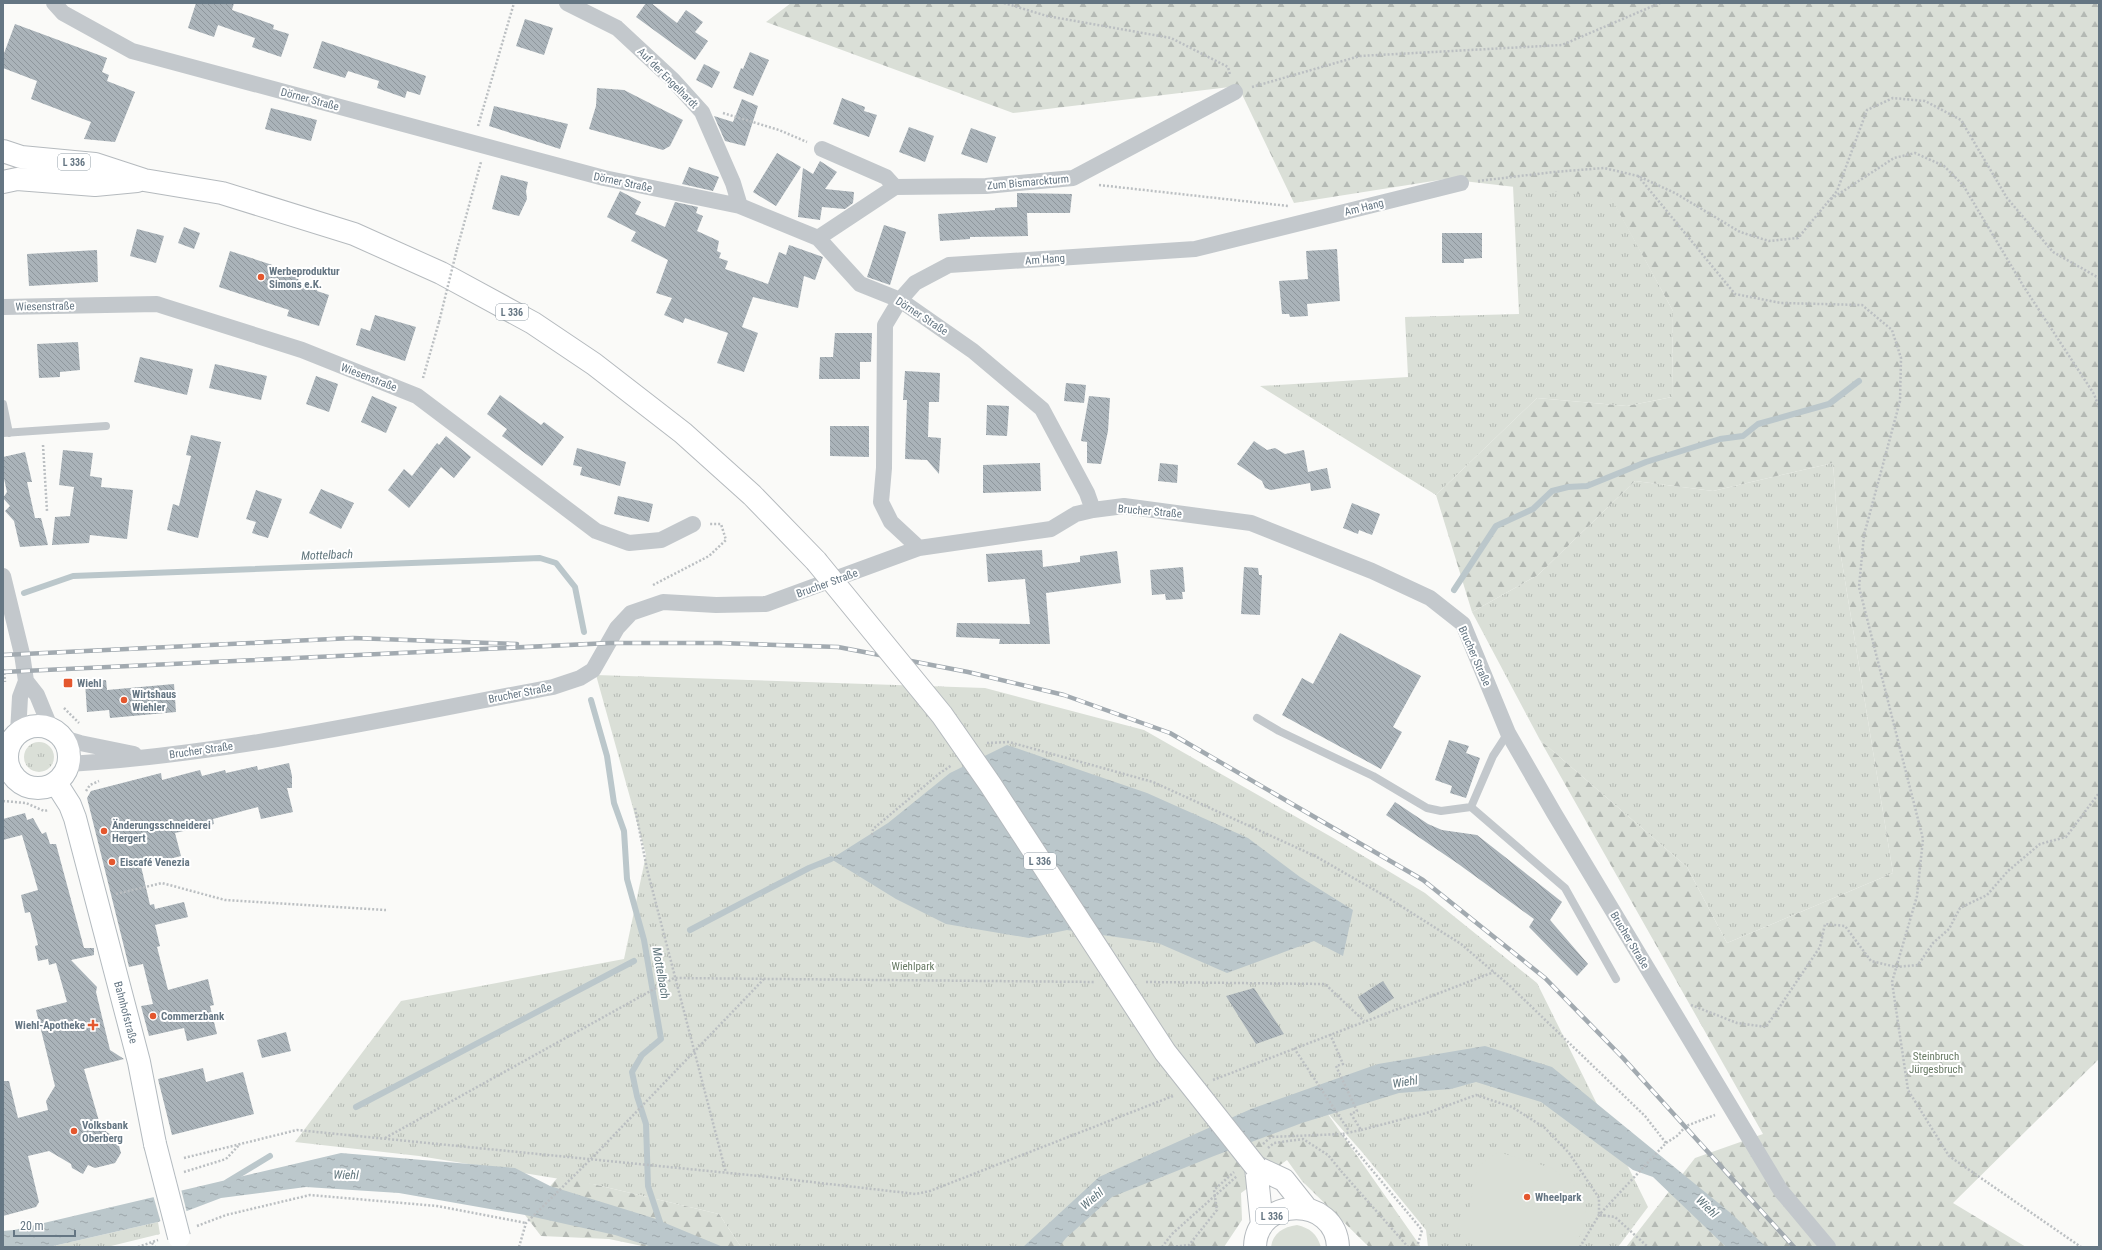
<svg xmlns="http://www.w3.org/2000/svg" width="2102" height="1250" font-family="'Roboto Condensed',sans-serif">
<defs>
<pattern id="grass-tufts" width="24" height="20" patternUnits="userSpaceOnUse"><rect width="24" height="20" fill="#dadfd7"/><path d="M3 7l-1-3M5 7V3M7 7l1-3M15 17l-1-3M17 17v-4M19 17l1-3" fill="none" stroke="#b4b9b4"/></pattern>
<pattern id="forest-firs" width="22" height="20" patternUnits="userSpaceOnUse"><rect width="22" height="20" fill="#dadfd7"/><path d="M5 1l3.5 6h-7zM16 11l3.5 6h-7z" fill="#b4b9b4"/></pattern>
<pattern id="water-ripples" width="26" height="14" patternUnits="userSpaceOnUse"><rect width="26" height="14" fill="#bbc7cb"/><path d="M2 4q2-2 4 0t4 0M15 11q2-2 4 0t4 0" fill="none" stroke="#9ca6aa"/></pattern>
<pattern id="building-back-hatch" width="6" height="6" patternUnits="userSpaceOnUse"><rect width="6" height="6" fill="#aab3b9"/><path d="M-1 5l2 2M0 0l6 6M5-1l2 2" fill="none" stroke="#8e969c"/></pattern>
</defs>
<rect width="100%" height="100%" fill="#fafaf8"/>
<path fill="url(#grass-tufts)" d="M1513,186l98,11 62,114 -1,86 -45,9 -90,-8 -101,97 -176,-109 148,-9 -3,-60 114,-3z
M1833,463l6,81 54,329 -166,70 -40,-76 -147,-127 -68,-128 66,-37 97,-94 78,10z
M596,675l389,13 159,42 191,109 90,54 112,90 111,224 -30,40h-190l-2,-17 -64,-78 -37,-42 -272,137h-312l-22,-33 -122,-29 -178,-29 -124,-14 106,-141 223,-42 22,-104z
M24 757a15 15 0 1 1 30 0a15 15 0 1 1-30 0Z
M158,1222l2,12 -53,13h-58z"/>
<path fill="url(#forest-firs)" d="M791,3h1308v1056l-146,144 73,44h-400l69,-89 68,-24 -223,-394 147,127 40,76 166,-70 -54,-329 -6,-81 -120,28 -78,-10 -97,94 -66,37 -36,-117 101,-97 90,8 45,-9 1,-86 -62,-113 -165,-19 -152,24 -56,-117 -225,27 -247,-91z
M1325,1110l96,137h-52l-67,-66 -15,-21 -46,33 1,27 -18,27h-171l69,-62z
M559,1176l160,38 22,33h-94l-38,-8 -68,-3 -16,-21z"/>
<path fill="#dadfd7" d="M1498,1152l54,16 26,21 8,17 -3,25 -10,16h-98l-18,-19 12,-16 8,-45z
M1297,1225c13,3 20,9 24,22h-50c2,-14 12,-20 26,-22z"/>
<path fill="url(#water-ripples)" d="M1007,745l140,48 101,45 52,39 53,33 -10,46 -29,-15 -87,32 -69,-30 -91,-13 -38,8 -83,-14 -50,-25 -65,-40 57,-36 62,-50z
M1485,1046l67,21 181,148 33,32h-40l-73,-70 -20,-7 -92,-68 -65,-20 -25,7 -52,4 -97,30 -88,33 -102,41 -46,41 -7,9h-36l76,-70 152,-68 127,-45z
M341,1153l174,15 35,18 103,32 70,29h-71l-37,-12 -90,-20 -126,-22 -93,-6 -85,11 -63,24 -109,25h-46v-16l11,-1z"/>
<path fill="#fafaf8" d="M181,1189l6,24 -26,10 -8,-28z"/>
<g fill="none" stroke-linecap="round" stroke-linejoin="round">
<path stroke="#bbc7cb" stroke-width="6" d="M1454,590l42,-64 37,-17 19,-18 16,-4 19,-1 59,-24 74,-23 23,-3 15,-12 71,-20 30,-23
M24,593l49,-17 467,-18 16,5 19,24 9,45
M591,700l16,56 7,47 10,28 3,48 17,61 17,99 -19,16 -10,17 5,24 9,28 2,62 14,42
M690,930l119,-62 22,-9
M356,1107l278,-146
M227,1182l43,-26"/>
</g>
<path fill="url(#building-back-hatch)" d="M196,3h38l-2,7 42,15 -1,4 16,5 -8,23 -29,-10 3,-9 -37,-13 -4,12 -26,-9z
M646,3h5l26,20 9,-13 17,12 -8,10 13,9 -13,19 -59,-43z
M525,19l28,9 -9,27 -28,-9z
M15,24l92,34 -5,14 7,3 -2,6 28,11 -20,50 -31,-3 7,-17 -60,-23 6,-18 -34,-13v-12z
M322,41l104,35 -6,19 -13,-4 -2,7 -28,-10 2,-7 -31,-10 -3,7 -32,-10z
M750,52l19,8 -16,36 -20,-8 8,-20 2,1z
M704,64l16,8 -8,16 -16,-8z
M597,88l27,2 59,30 -13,26 -7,4 -74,-21 7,-23z
M842,98l23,9 -1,4 13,4 -8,22 -36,-13z
M742,99l16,7 -13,40 -20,-5 -11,-25 19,6z
M494,106l74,18 -8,25 -71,-23z
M271,108l46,12 -6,21 -46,-12z
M909,127l25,9 -9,26 -26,-10z
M971,128l25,9 -9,26 -26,-9z
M777,153l24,14 -25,39 -23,-14z
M820,161l17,11 -12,17 29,3 -1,11 -8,6 -23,-2 -2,13 -22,-3 5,-49 10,6z
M689,167l30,10 -6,14 -31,-7z
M501,175l27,7 -2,9 1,8 -8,17 -27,-7z
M620,191l21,11 -6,12 30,13 10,-25 23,5 -2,6 7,3 -6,15 22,10 -2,10 4,2 -2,5 9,3 -3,8 43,15 11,-32 7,3 3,-10 34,12 -8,23 -11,-4 -6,32 -45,-11 -11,30 16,6 -14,39 -27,-9 11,-30 -43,-15 -2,5 -19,-8 8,-17 -16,-5 12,-33 -37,-19 5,-9 -29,-15z
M1017,193l55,1 -2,19h-43l1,23 -58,1v2l-30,2 -2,-27 57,-4v-2l22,-1z
M884,225l22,7 -16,53 -23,-8z
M184,227l16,6 -6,16 -16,-6z
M137,229l27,7 -8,27 -26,-7z
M1442,233h40v25l-18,1v4h-22z
M1337,249l3,52 -33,3 1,12 -18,1 -1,-3h-7l-3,-33 29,-2 -2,-28z
M97,250l1,32 -69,4 -2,-32z
M230,251l70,23 -2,7 20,7 -1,3 12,4 -10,31 -32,-10 2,-6 -70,-23z
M375,315l41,12 -11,34 -49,-16 5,-17 9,3z
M835,333h37l-1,29h-11v17h-41l1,-22h13z
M78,342l2,28 -20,2v5l-21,1 -2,-34z
M140,357l53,12 -6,26 -53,-13z
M215,364l52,12 -6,24 -52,-12z
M905,371l35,2 -1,29h-10l-1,35 13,1 -2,36 -12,-14 -22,-1 2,-59h-4z
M316,376l22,8 -9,28 -23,-8z
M1066,383l20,2 -2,18 -20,-2z
M500,395l41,30 3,-3 20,15 -22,29 -40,-30 5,-7 -20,-15z
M372,396l25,11 -11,26 -25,-11z
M1089,396l21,2 -2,33 -7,33 -14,-1v-21l-6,-1z
M987,405l22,1 -2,30 -21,-1z
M830,426h39v31l-39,-1z
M191,435l30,7 -23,96 -31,-8 6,-26 6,2 12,-50 -5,-1z
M446,436l25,21 -17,21 -13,-11 -32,41 -21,-18 16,-21 8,7 25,-33 2,2z
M1254,441l13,9 8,-2 10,6 19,-4 4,22 19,-4 4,20 -20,3 -1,-8 -39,7 -6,-2 -3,-7 -25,-17z
M577,448l49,14 -6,24 -40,-11 2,-8 -9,-2z
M63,450l30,3 -3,23 12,2 -1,9 32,3 -6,49 -37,-4 -1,8 -37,2 3,-28 15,-1 4,-29 -15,-2z
M25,452l7,30h-5l8,36h6l7,27 -28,2 -6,-26 -9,-10 5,-5 -7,-8 4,-6 -4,-18v-17z
M1040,463l1,28 -58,2v-28z
M1160,463l18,2 -1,18 -19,-2z
M321,489l33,14 -13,26 -32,-16z
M256,490l26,9 -14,39 -16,-5 4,-11 -10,-3z
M618,496l35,8 -4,18 -35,-8z
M1352,503l28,11 -8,21 -13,-5 -1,4 -15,-6z
M1042,550l1,17 37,-5v-6l37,-5 4,32 -75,10 4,51h-51l1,-5 -44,-2 1,-14 73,1 -5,-45 -37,3 -2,-28z
M1183,567l2,25h-3l1,7 -17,1 -1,-6 -13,1 -2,-25z
M1244,567l14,1 1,7h3l-2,40 -19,-1z
M1340,633l81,43 -28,51 9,5 -21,37 -99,-54 20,-37 11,6z
M106,680l1,10 67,-6 2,28 -66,6 -1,-8 -22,2 -2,-30z
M1449,740l20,6 -3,7 14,5 -14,40 -16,-5 2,-7 -17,-6z
M289,763l3,13v12h-5l6,24 -32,7 -3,-12 -45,12 1,5 -39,9 6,23 -40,10 9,39 4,-1 1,5 29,-7 4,15 -33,8 5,21 -3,1 11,43 40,-11 6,26 -4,1 7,28 -30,7 -3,-13 -35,8 -8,-30 12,-2 -10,-40 -14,3 -42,-169 4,-7 70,-18 1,7 38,-10 2,6 23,-6 1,3 31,-7 1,4z
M1395,802l33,22 14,6 35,5 85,67 -12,18 38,44 -11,12 -48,-49 5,-8 -77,-56 -71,-48z
M25,813l2,7 6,-2 9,16 4,-2 4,12h6l28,104h10v7l-23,5 26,27 -1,5 14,58 14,9 -40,10 17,59 16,11 4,14 -6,10 -20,5 -7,-3 -5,9 -11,-6 -1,-4 -22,-13 -21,5 11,46 -3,5 -33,9v-135h6l9,37 30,-8 -2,-9 9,-15 -19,-76 31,-8 -11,-39 -7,2 -1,-6 -10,2 -3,-15 3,-1 -8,-33 -5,1 -4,-18 17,-5 -16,-55 -19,5v-21z
M1383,981l11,17 -25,16 -11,-17z
M1254,988l30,46 -28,10 -30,-48z
M286,1032l5,19 -29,7 -5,-18z
M203,1068l3,14 37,-10 11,42 -82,21 -14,-56z"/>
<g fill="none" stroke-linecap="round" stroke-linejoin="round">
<defs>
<g id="secondary">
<circle cx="38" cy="757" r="31"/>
<path id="s1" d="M56,783l14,22 5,13 64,244 16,82"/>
</g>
<path id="primary" d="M3,151l18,6 74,7 49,16 78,13 132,41 87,39 92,50 61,41 89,69 69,62 64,66
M3,182l14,-3 78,6 42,-4
M1256,1167l28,13 23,29
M1256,1167l6,58
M1255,1247c1,-51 81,-52 83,0"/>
</defs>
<use href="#secondary" stroke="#b3babf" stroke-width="24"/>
<use href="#primary" stroke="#b5babe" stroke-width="24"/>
<path stroke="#bbbfc2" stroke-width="2.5" stroke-dasharray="2 2" stroke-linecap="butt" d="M1004,3l43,13 124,22 57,29 2,8
M1252,87l108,-31 202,-11 98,-42
M723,113l56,17 28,12
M478,126l36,-123
M1638,176l97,118 46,9 81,2 30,25 9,28 -1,43 -36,134 -5,52 64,252 -6,57 -25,86 16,108 41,66 132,91
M1478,181l76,-9 50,-4 34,8 37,17 65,39 29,9 29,-3 39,-47 30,-81 26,-12 32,3 36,19 46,78 46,54 46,26
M1099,185l189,21
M1831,199l63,-41 21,-5 29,13 19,19 61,102 70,107 5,14
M457,249l24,-87
M423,378l16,-56
M43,445l4,66
M653,585l56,-29 17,-16 -5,-16h-12
M4,669l1,13
M64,708l15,15
M987,743l22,-1 144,40 162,74 70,40 76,48 49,42 135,130 21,27 -67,72 -19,32
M86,791l4,-6 9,-4
M3,801l23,2 18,8 5,-1
M635,808l12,61 79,304
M872,835l1,-6 67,-56 12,-8
M116,894l46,-11 63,17 161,10
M1146,982l179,2 39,37
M1691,1005l46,18 29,4 54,-80 5,-23 20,2 26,35 25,6 22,-2 15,-22 16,-14 11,-21 27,-13 21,-24 32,-27 26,-7 33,-44
M1330,1034l13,30 -7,2 21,45 -6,3 10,16 -19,4 80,96 -5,17
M1294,1048l55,83
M1213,1080l281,-108
M1361,1130l69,-18 46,-17 36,12 33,21 24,25 30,45v17l16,2 33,30
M385,1138l289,-160 421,4
M1666,1143l11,-7 9,-10 29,-11
M1263,1144l8,-7 71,-3
M184,1158l113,-28 462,46 157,18 14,-3 243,-95
M1341,1171l67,76
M184,1172l42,-13 14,-15
M197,1226l29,-11 84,-20 127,11 89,17
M152,1243l3,4
M138,1247l20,-7
M519,1247l7,-24 65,-64 173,-180
M1162,1247l10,-13
M1172,1247l17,-2 28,-35 -3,-20 20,-18"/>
<path stroke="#c3c8cc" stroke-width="8" d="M3,404l6,29
M3,433l103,-7
M1257,718l22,13 94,45 54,32 14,3 30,-4
M1508,733l-15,23 -22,51 94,81 51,91"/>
<path stroke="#c3c8cc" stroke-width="16" d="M54,3l9,10 69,38 472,127 136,28 78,32 42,46 40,16 73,51 69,58 45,84 6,17
M567,3l50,25 56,52 29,32 31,71 7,23
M822,149l64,28 9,10
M818,238l77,-51 91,-1 87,-8 162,-86
M3,307l154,-3 6,2 139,44 115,46 179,135 33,12 32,-3 32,-16
M919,548l-28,-26 -10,-20 3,-34 1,-143 15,-25 15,-17 34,-18 246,-16 266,-66
M3,576l19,78 4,27 11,14 14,34
M18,733l2,-36 6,-16
M63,738l17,5 54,11
M69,764c163,-10 324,-47 484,-77l27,-9 13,-8 24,-42 14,-15 32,-11 53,3 50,-1 153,-56 132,-19 25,-15 17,-4 31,-4 127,17 121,48 58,27 33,26 45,109 46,80 227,378 47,56"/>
<use href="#secondary" stroke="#fff" stroke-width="22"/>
<use href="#primary" stroke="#fff" stroke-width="22"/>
<defs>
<path id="rail" d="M3,655l350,-17 164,6
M3,672l607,-29h110l118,4 130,25 96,23 106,38 253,147 122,98 78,80 171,189"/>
</defs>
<use href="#rail" stroke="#a2aab0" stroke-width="4.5"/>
<use href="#rail" stroke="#fff" stroke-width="3" stroke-dasharray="9" stroke-linecap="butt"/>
<defs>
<path id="secondary-bridge" d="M155,1144l24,93"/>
<path id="primary-bridge" d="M816,561l126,154 48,69 175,268 91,115"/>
</defs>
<use href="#secondary-bridge" stroke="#b3babf" stroke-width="24" stroke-linecap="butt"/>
<use href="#primary-bridge" stroke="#b5babe" stroke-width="24" stroke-linecap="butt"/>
<path stroke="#bbbfc2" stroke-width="2.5" stroke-dasharray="2 2" stroke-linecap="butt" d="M439,322l18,-73
M1268,1148l6,-5 29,-4 25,16 13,16
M1172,1234l65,-58"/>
<use href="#secondary-bridge" stroke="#fff" stroke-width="22"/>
<use href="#primary-bridge" stroke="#fff" stroke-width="22"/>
</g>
<g fill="#e4572e" stroke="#fff" stroke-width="1.5">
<circle cx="261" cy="277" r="4"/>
<rect x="63" y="678" width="10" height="10" rx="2"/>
<circle cx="124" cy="700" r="4"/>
<circle cx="104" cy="831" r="4"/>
<circle cx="112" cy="862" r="4"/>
<circle cx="153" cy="1016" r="4"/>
<path d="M91 1019h4v4h4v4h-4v4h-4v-4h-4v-4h4z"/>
<circle cx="74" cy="1131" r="4"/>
<circle cx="1527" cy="1197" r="4"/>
</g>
<g text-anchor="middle" stroke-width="4" stroke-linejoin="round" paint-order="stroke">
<g fill="#fff" stroke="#939fa8" stroke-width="1">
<rect x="58" y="154" width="32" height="16" rx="3"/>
<rect x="496" y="304" width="32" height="16" rx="3"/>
<rect x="1024" y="853" width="32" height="16" rx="3"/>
<rect x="1256" y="1208" width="32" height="16" rx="3"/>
</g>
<g font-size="10" font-weight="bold" fill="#657683">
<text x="74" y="166">L 336</text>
<text x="512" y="316">L 336</text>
<text x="1040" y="865">L 336</text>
<text x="1272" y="1220">L 336</text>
</g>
<g font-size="11" fill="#657683" stroke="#fff">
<text transform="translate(668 78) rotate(45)" y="4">Auf der Engelhardt</text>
<text transform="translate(310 99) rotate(15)" y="4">Dörner Straße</text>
<text transform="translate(623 182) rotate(12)" y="4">Dörner Straße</text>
<text transform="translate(1028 182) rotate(-5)" y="4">Zum Bismarckturm</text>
<text transform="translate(1364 207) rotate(-14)" y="4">Am Hang</text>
<text transform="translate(1045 259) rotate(-4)" y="4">Am Hang</text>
<text transform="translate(45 306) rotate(-1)" y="4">Wiesenstraße</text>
<text transform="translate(922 316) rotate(33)" y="4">Dörner Straße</text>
<text transform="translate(369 377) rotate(21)" y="4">Wiesenstraße</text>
<text transform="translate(1150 511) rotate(5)" y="4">Brucher Straße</text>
<text transform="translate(827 583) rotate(-20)" y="4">Brucher Straße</text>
<text transform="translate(1475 656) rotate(66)" y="4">Brucher Straße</text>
<text transform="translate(520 693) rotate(-11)" y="4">Brucher Straße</text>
<text transform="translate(201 750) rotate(-8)" y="4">Brucher Straße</text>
<text transform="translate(1630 940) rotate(59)" y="4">Brucher Straße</text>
<text dy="4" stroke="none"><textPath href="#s1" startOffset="241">Bahnhofstraße</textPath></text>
</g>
<g font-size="11" font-weight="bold" fill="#657683" stroke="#fff" text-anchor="start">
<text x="269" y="275">Werbeproduktur<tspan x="269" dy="13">Simons e.K.</tspan></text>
<text x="77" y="687">Wiehl</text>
<text x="132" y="698">Wirtshaus<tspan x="132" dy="13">Wiehler</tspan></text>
<text x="112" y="829">Änderungsschneiderei<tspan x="112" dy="13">Hergert</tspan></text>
<text x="120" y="866">Eiscafé Venezia</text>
<text x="161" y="1020">Commerzbank</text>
<text x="85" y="1029" text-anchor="end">Wiehl-Apotheke</text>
<text x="82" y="1129">Volksbank<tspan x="82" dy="13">Oberberg</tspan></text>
<text x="1535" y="1201">Wheelpark</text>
</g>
<g font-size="11" fill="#687a64" stroke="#fff">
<text x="913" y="970">Wiehlpark</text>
<text x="1936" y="1060">Steinbruch<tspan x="1936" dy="13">Jürgesbruch</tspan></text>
</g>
<g font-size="12" font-style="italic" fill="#60757c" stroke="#fff">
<text transform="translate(327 555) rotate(-2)" y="4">Mottelbach</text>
<text transform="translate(661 973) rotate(80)" y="4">Mottelbach</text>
<text transform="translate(1405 1082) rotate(-9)" y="4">Wiehl</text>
<text transform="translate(346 1175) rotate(1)" y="4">Wiehl</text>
<text transform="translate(1092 1199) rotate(-41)" y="4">Wiehl</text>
<text transform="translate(1707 1207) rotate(44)" y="4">Wiehl</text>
</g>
</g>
<rect width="2102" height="1250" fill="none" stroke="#657683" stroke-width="8"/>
<path d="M14 1230v6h61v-6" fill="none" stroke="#657683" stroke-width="2"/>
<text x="20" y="1230" font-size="12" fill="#657683" stroke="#ffffff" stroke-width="3" paint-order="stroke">20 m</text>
</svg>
